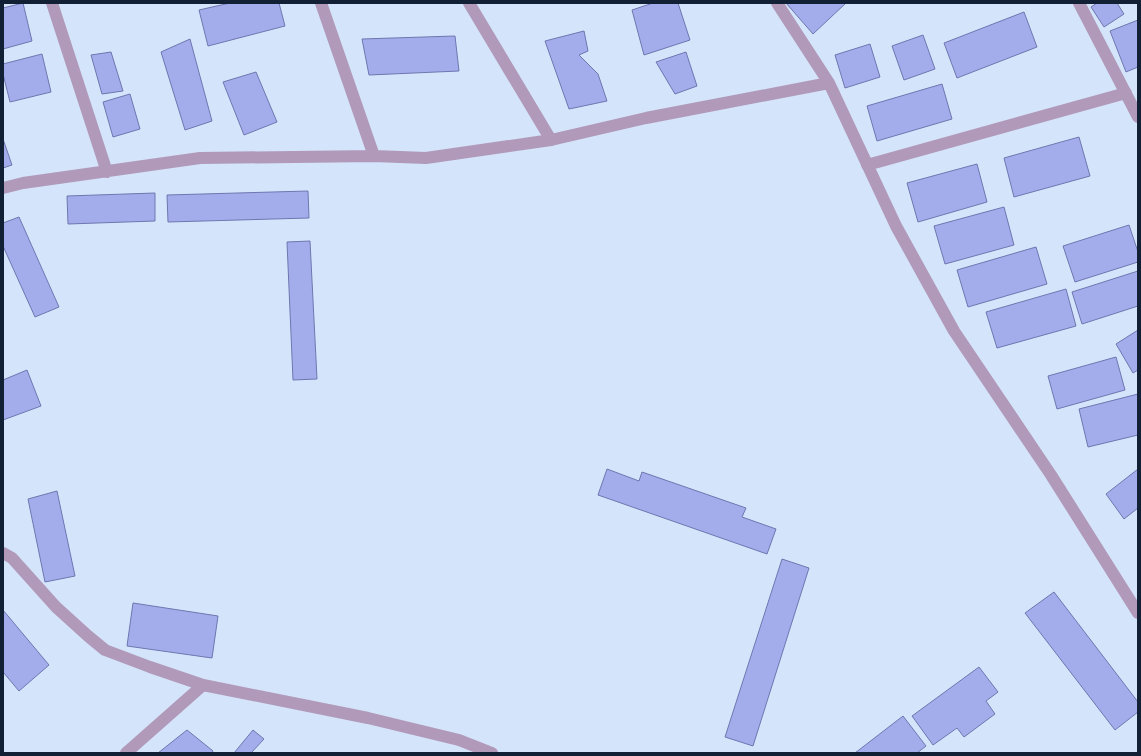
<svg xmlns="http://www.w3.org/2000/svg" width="1141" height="756" font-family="'Titillium Web',sans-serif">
<rect width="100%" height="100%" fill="#d4e4fb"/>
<path fill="#a4adeb" stroke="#6f76b0" d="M23,3l9,38 -29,8v-41z
M230,3h49l6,23 -77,20 -9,-36z
M653,3h25l12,37 -46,15 -12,-45z
M786,3h60l-33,31z
M1097,3h20l7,11 -20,13 -13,-20z
M1024,12l13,35 -80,31 -13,-35z
M1138,20v47l-12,5 -16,-41z
M584,31l4,20 -9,4 19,19 9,27 -38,8 -24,-68z
M923,35l12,34 -31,11 -12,-34z
M455,36l4,35 -90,4 -7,-36z
M190,39l22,82 -27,9 -24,-78z
M870,44l10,33 -35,11 -10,-33z
M111,52l12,39 -21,3 -11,-39z
M686,52l11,34 -22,8 -19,-32z
M42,54l9,38 -41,10 -7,-28v-10z
M256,72l21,50 -33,13 -21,-53z
M942,84l10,35 -75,22 -10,-35z
M130,94l10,35 -27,8 -10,-35z
M1079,137l11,39 -76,21 -10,-39z
M3,139l9,26 -9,3z
M977,164l10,38 -69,20 -11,-39z
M308,191l1,27 -141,4 -1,-27z
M155,193v28l-87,3 -1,-28z
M1004,207l10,38 -69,19 -11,-38z
M19,217l40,90 -24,10 -32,-71v-23z
M1129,225l9,27v10l-63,20 -12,-36z
M310,241l7,138 -24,1 -6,-138z
M1036,247l11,37 -79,23 -11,-37z
M1138,271v35l-56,18 -10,-32z
M1066,289l10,37 -79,22 -11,-36z
M1138,330v40l-5,3 -17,-29z
M1116,357l9,33 -68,19 -9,-33z
M27,370l14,36 -38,14v-40z
M1138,394v41l-50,12 -9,-38z
M607,469l32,12 3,-9 104,36 -4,9 34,12 -9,25 -169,-59z
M1138,469v39l-14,11 -18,-25z
M57,491l18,85 -30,6 -17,-83z
M782,559l27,9 -56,178 -28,-9z
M1054,592l84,110v10l-23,18 -90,-117z
M133,603l85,13 -6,42 -85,-12z
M3,610l46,55 -30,26 -16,-19z
M979,667l19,25 -12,9 9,13 -31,23 -7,-9 -24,17 -21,-29z
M903,716l23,30 -9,7h-62z
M187,730l26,21 -1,2h-54z
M253,730l11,9 -13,14h-17z"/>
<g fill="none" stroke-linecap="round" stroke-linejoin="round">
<path stroke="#b199b9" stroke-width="12" d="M52,3l55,169
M321,3l53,153
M469,3l82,137
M777,3l52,80 67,143 58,105 97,144 87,138
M1079,3l59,114
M867,165l259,-72
M3,188l20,-5 177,-25 174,-2 52,2 125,-18 95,-22 183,-35
M3,553l9,5 44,49 32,29 17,14 45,17 53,18 165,33 91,22 33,13
M126,753l77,-68"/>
</g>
<rect width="1141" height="756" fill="none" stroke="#122035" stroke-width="8"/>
</svg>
